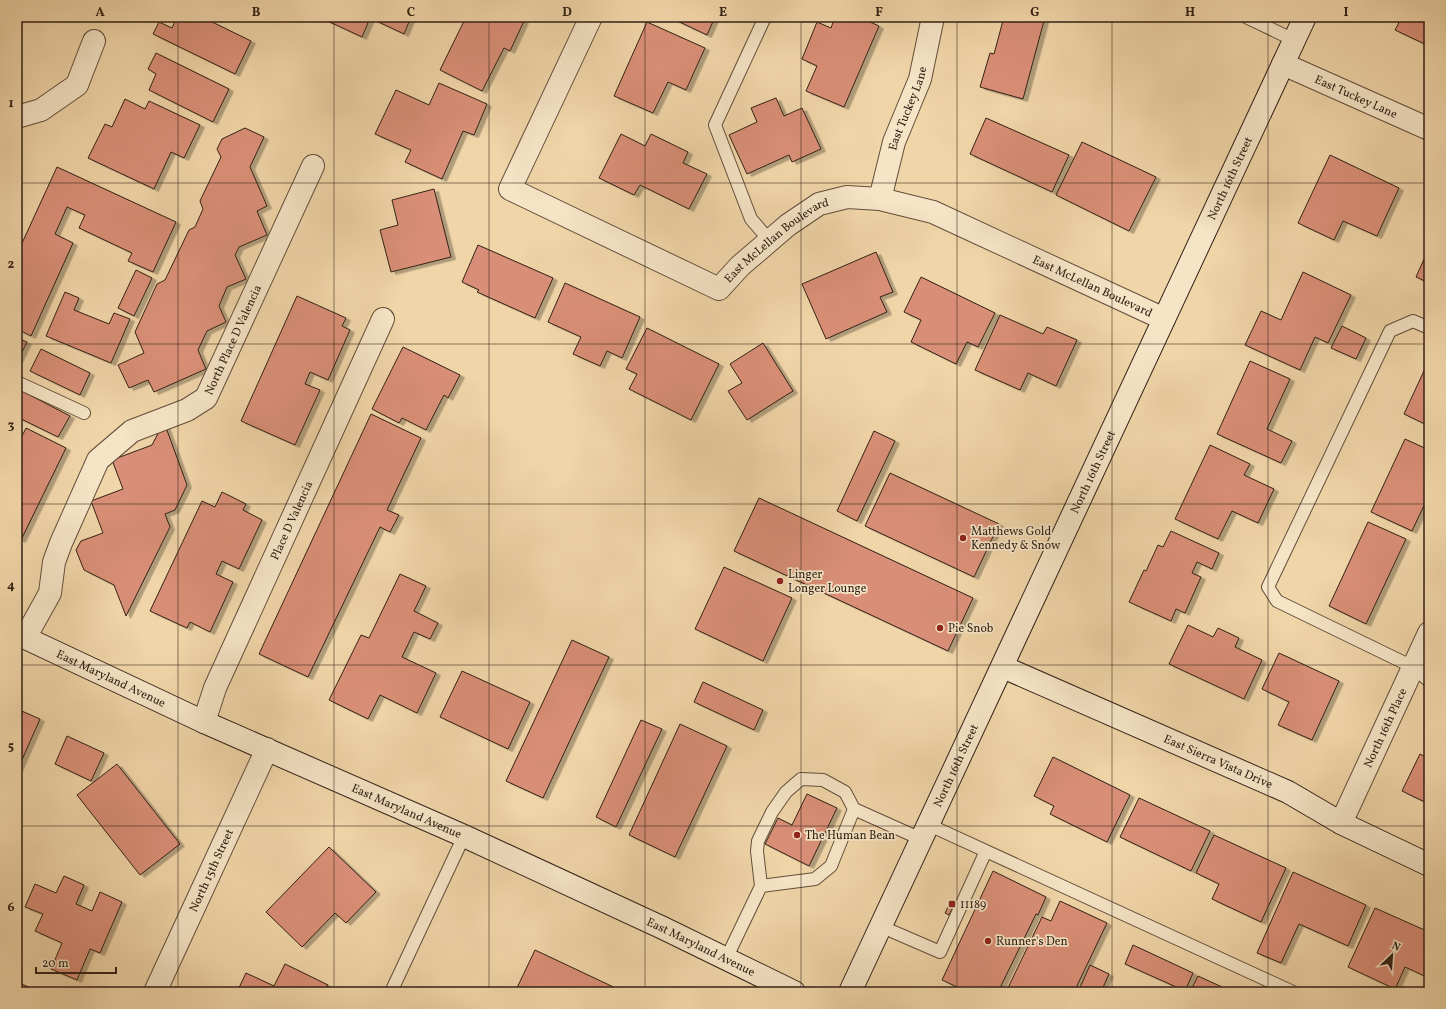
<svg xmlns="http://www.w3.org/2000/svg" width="1446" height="1009" font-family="Vollkorn,serif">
<defs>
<filter id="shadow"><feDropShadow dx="4.5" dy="2.5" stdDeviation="0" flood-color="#0004"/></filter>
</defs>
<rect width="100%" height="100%" fill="#f0d5a8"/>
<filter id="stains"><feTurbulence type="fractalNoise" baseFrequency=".005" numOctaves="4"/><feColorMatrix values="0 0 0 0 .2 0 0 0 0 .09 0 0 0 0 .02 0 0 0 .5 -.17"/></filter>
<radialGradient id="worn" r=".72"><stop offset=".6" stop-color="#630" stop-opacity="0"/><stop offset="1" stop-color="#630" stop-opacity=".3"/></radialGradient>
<path fill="#d98f77" stroke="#322115" filter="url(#shadow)" d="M177,17h25l49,24 -16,33 -82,-40 6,-12 13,6z
M319,17h92l-7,17 -34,-16 -8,19z
M466,17h50l8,4 -14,30 -6,-3 -22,43 -42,-21z
M669,17h46l-8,18z
M835,17h24l20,9 -35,81 -38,-16 11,-25 -15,-7 15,-37 14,6z
M1004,17h41l-22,82 -43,-12 10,-34 4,1z
M1402,17h27v29l-34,-16z
M647,22l58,26 -19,42 -18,-8 -15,31 -39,-17z
M156,53l73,36 -16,33 -64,-32 7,-16 -8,-5z
M439,83l48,21 -13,31 -11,-4 -21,48 -37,-17 6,-12 -36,-16 21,-44 33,15z
M776,98l8,18 18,-8 19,41 -29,13 -3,-7 -42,19 -18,-39 28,-13 -6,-14z
M125,99l20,10 4,-8 51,24 -16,33 -13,-6 -17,37 -66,-31 17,-34 7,3z
M986,118l83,37 -17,37 -82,-38z
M245,128l19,9 -14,30 17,39 -10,5 10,24 -28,12 -4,8 11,24 -19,8 -8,19 7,16 -19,9 -9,19 8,19 -52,23 -6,-12 -19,8 -11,-23 26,-12 -9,-21 22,-48 8,-4 24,-50 6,-3 8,-18 -3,-8 21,-44 -4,-8 5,-10z
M621,134l24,12 6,-12 37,18 -5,11 24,11 -18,35 -49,-24 -6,10 -35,-17z
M1082,142l74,35 -27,54 -73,-36z
M1330,155l69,33 -22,48 -34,-15 -9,19 -36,-17z
M57,167l119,55 -23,50 -25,-11 4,-8 -53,-25 6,-13 -18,-8 -12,27 18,9 -42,93 -14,-7v-75z
M434,189l17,68 -60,15 -11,-42 18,-5 -6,-25z
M478,245l75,33 -18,40 -58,-26 2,-2 -17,-8z
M1429,248v35l-13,-6z
M876,252l17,40 -13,5 7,15 -61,27 -24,-55z
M136,270l16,8 -18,38 -16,-8z
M1303,272l48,23 -23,48 -13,-6 -15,33 -55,-25 16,-34 20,9z
M921,277l74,36 -17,34 -11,-5 -11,22 -45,-22 10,-22 -17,-8z
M565,283l75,34 -18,41 -15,-7 -7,15 -27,-12 8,-17 -33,-15z
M65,292l14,6 -5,12 35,14 5,-11 16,6 -19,44 -65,-27z
M297,296l49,22 -4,8 8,4 -22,50 -18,-8 -5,12 15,6 -25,55 -54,-24z
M1000,315l43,19 4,-7 30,13 -21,46 -28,-13 -8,17 -45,-20z
M1342,326l24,12 -10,21 -25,-11z
M647,328l72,36 -28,56 -62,-31 8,-15 -11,-5z
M17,338l10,4 -10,20z
M763,343l30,48 -46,29 -19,-29 14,-8 -12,-19z
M403,347l57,28 -12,23 -4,-3 -18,35 -24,-12 -3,5 -27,-14z
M41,349l49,24 -10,22 -50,-24z
M1429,360v66l-25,-12z
M1250,361l40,18 -23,50 25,12 -11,22 -64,-29z
M22,391l48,25 -12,21 -41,-20v-17z
M371,414l50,24 -34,72 12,5 -9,17 -10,-5 -72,150 -49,-23z
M164,422l23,63 -12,25 -10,4 5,13 -44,89 -12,-31 -30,-15 -8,-20 5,-9 22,-8 -12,-32 32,-12 -11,-29 40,-15z
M26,428l40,20 -45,92 -4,-2v-92z
M874,431l21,10 -38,80 -20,-10z
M1405,439l24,11v45l-17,36 -41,-19z
M1210,445l40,19 -6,11 30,14 -16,34 -26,-12 -14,28 -43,-20z
M890,473l109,51 -25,53 -109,-51z
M222,492l24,12 -3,6 19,10 -23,49 -17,-8 -6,13 17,8 -23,50 -20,-10 -3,6 -37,-17 52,-110 13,6z
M759,498l214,100 -25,53 -214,-100z
M1368,522l38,17 -40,85 -37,-18z
M1171,531l48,22 -7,16 -15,-7 -5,11 9,4 -16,36 -9,-4 -5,12 -42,-19 15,-32 2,1 12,-26 5,2z
M724,567l68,31 -29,63 -68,-32z
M400,574l26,12 -12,25 24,12 -8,16 -16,-7 -12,25 34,16 -19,40 -37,-18 -12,24 -39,-19 32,-65 8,3z
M1188,625l25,12 5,-9 21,10 -4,9 27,13 -18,39 -75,-35z
M572,640l37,17 -66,141 -37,-17z
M1279,653l60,28 -27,59 -34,-15 11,-23 -27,-13z
M462,671l68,31 -22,47 -68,-32z
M703,682l60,28 -9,20 -60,-28z
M17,709l23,10 -23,52z
M641,720l21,9 -46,98 -20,-10z
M680,724l47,22 -52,111 -46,-22z
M67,736l37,17 -13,28 -36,-17z
M1420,754l9,5v45l-27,-13z
M1053,757l77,38 -23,47 -57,-28 4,-8 -20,-10z
M117,764l63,80 -40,31 -63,-80z
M807,794l30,14 -28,58 -44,-22 13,-26 14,7z
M1139,798l71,33 -19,40 -71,-34z
M1214,835l72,33 -25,54 -49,-23 7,-15 -23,-11z
M329,847l47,45 -30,31 -11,-10 -33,34 -36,-35z
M993,871l53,26 -8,18 -2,-1 -38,78h-30l-26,-12z
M1293,872l73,33 -18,41 -49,-22 -18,39 -24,-10z
M64,876l20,9 -8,19 16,7 8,-19 22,10 -22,51 -10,-4 -13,31 -26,-11 11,-26 -27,-12 8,-17 -18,-7 10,-23 21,9z
M951,901l4,2 -6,12 -4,-2z
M1060,901l47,22 -33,69h-68l36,-75 9,4z
M1375,908l54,24v46l-24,-11 -10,22 -47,-22z
M1133,945l60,28 -8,18 -60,-27z
M535,950l89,42h-109z
M285,964l43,21 -3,7h-88l9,-19 28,13z
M1090,965l19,9 -8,18h-23z
M1198,976l35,16h-43z
M17,982l23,10h-23z"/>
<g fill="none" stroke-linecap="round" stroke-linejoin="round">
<defs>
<path id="lane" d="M765,17l-50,108 36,94 19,22
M1246,17l48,23
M1429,328l-16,-7 -23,10 -122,256 9,14 136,66 16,14
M17,382l67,31
M854,809l67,30
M927,824l366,168
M880,926l60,26 46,-101
M726,959l35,-73 -4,-35 1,-10 14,-29 14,-20 15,-13 22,1 22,12 9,17 -23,57 -16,13 -54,7
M391,992l73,-156"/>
<g id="street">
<path id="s1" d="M591,17l-81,172 209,100 21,-23 48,-41 31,-21 28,-7 33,2 53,13 231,107"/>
<path id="s2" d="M1283,64l146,65"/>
<path d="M17,117l24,-7 36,-25 17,-44"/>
<path id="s3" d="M880,199l14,-57 26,-63 13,-62"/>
<path id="s4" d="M25,638l25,-45 4,-31 7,-19 37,-83 34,-29 55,-21 19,-12 107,-232"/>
<path id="s5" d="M204,722l11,-34 168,-369"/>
<path id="s6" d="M1341,823l88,-190"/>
<path id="s7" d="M155,992l112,-243"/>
</g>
<g id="secondary">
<path id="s8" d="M17,634l187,88 260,114 199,92 131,64"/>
<path id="s9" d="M1003,667l285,125 53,31 88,42"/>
<path id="s10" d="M850,992l455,-975"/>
</g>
</defs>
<use href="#lane" stroke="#624e3a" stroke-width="14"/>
<use href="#street" stroke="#624e3a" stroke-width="24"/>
<use href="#secondary" stroke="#322115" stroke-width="24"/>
<use href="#lane" stroke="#f5e4c6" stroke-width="12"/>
<use href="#street" stroke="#f5e4c6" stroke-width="22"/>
<use href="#secondary" stroke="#f5e4c6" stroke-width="22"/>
</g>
<path fill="none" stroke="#322115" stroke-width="1" stroke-opacity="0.55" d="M178,17v975M334,17v975M489,17v975M645,17v975M801,17v975M957,17v975M1112,17v975M1268,17v975M17,183h1412M17,344h1412M17,504h1412M17,665h1412M17,826h1412"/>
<g fill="#8f2418" stroke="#f5e4c6" stroke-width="1.5">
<circle cx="963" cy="538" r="4"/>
<circle cx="780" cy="581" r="4"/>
<circle cx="940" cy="628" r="4"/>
<circle cx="797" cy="835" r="4"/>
<rect x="948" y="900" width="8" height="8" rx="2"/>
<circle cx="988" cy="941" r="4"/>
</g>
<g text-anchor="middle" stroke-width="3.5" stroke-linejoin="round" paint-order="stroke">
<g font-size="12" fill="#322115" stroke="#f5e4c6">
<text dy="4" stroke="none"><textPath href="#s2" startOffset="80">East Tuckey Lane</textPath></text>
<text dy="4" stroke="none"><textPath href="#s3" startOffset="95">East Tuckey Lane</textPath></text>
<text dy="4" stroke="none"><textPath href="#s10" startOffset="898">North 16th Street</textPath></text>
<text dy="4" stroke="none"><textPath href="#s1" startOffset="498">East McLellan Boulevard</textPath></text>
<text dy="4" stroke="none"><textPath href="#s1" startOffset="846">East McLellan Boulevard</textPath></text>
<text dy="4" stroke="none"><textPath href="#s4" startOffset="384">North Place D Valencia</textPath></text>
<text dy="4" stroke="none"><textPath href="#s10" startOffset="574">North 16th Street</textPath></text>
<text dy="4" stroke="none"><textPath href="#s5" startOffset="220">Place D Valencia</textPath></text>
<text dy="4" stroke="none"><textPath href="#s8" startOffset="104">East Maryland Avenue</textPath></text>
<text dy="4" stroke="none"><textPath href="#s6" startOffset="105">North 16th Place</textPath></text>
<text dy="4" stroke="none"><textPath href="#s9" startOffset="235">East Sierra Vista Drive</textPath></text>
<text dy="4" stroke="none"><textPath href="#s10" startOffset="250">North 16th Street</textPath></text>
<text dy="4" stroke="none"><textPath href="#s8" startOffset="428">East Maryland Avenue</textPath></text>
<text dy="4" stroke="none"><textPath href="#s7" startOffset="134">North 15th Street</textPath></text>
<text dy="4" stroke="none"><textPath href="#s8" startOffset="752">East Maryland Avenue</textPath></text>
</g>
<g font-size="12" fill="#322115" stroke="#f5e4c6" text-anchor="start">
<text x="971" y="535">Matthews Gold<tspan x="971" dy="14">Kennedy &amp; Snow</tspan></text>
<text x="788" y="578">Linger<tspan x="788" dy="14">Longer Lounge</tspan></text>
<text x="948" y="632">Pie Snob</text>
<text x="805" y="839">The Human Bean</text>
<text x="960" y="908">11189</text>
<text x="996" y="945">Runner's Den</text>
</g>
</g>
<rect width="1446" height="1009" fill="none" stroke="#f0d5a8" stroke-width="44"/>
<g transform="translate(1392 955) rotate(25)" stroke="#f5e4c6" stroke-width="3" paint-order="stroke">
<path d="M0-3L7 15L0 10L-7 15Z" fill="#322115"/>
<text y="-6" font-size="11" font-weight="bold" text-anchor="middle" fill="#322115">N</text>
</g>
<path d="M36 967v6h80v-6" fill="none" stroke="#322115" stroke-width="2"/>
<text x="42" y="967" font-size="12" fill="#322115" stroke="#f5e4c6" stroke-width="3" paint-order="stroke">20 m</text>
<rect x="22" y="22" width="1402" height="965" fill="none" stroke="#322115" stroke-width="1.5"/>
<g font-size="13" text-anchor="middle" font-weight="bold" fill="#322115">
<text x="100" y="16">A</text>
<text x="256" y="16">B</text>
<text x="411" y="16">C</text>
<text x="567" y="16">D</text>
<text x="723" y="16">E</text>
<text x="879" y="16">F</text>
<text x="1035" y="16">G</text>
<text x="1190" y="16">H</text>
<text x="1346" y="16">I</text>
<text x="11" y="107">1</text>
<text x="11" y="268">2</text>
<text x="11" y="429">3</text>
<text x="11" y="589">4</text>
<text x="11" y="750">5</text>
<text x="11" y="911">6</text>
</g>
<rect width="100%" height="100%" filter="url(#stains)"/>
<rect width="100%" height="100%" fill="url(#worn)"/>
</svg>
